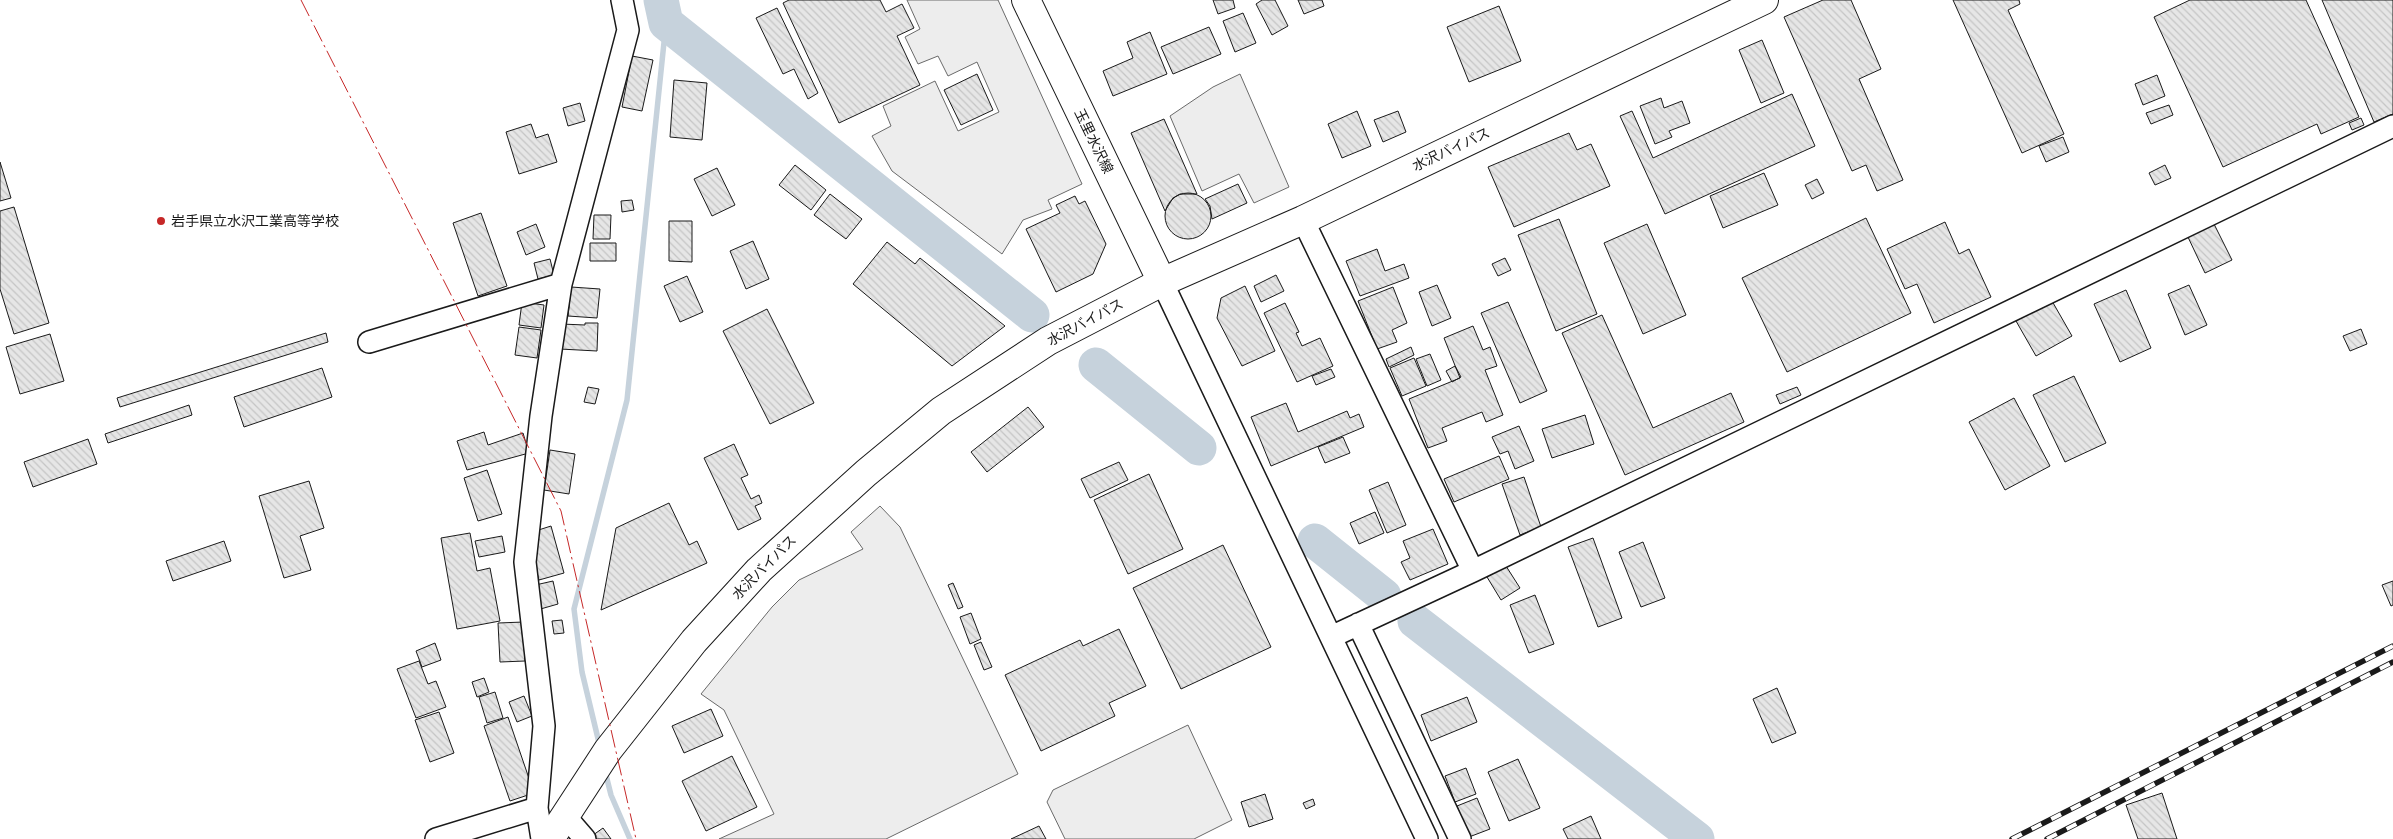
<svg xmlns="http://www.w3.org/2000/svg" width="2393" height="839" font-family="Georgia,'Noto Sans JP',serif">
<defs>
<pattern id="building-back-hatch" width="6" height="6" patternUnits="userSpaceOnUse" patternTransform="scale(1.25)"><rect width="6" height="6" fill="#e6e6e6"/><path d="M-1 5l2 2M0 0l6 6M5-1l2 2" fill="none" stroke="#c5c5c5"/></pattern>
</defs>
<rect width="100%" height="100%" fill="#fff"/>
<path fill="#ededed" stroke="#6a6a6a" d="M907,0h91l84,184 -34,16 4,9 -29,11 -21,34 -110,-83 -20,-35 19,-10 -8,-20 52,-25 23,50 41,-19 -22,-50 -29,14 -10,-20 -20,8 -13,-27 15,-8z
M1240,74l49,113 -35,16 -15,-29 -37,17 -32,-75 43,-29z
M880,506l20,21 118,247 -132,65h-167l55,-25 -50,-104 -23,-16 71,-87 27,-27 64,-31 -12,-17z
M1188,725l44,95 -38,19h-129l-18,-37 6,-12z"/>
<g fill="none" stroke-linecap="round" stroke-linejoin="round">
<path stroke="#c6d2dc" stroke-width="5.5" d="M600,747l-18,-75 -8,-63 53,-209 39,-377
M605,771l6,24 19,44"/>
<path stroke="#c6d2dc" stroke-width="35" d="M661,0l5,23 366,292
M1096,365l103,83
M1315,541l69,55
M1415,621l282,218"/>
</g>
<path fill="url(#building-back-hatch)" stroke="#1a1a1a" d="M789,0h91l6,12 16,-8 12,24 -17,8 23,49 -81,38 -56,-120z
M1213,0h20l2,8 -17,6z
M1262,0h13l13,26 -16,9 -16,-31z
M1298,0h24l2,6 -20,8z
M1823,0h28l30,69 -22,10 44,101 -26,11 -11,-26 -14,6 -68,-154z
M1953,0h66l1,4 -12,6 56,124 -42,19z
M2190,0h116l53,117 -38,17 -4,-10 -94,43 -69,-150z
M2322,0h71v114l-19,8z
M1499,6l22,55 -52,21 -22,-55z
M777,8l41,85 -10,6 -14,-30 -11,5 -27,-56z
M1243,13l13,30 -21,9 -12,-31z
M1209,27l12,27 -48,20 -12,-27z
M1150,32l17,42 -54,22 -10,-25 30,-13 -6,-16z
M1762,40l22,53 -23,10 -22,-53z
M632,56l21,4 -11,51 -20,-4z
M977,74l16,36 -32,15 -17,-35z
M2157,75l8,21 -22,9 -8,-21z
M674,80l33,3 -5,57 -32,-3z
M1792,94l23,52 -150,68 -45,-98 12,-5 21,47z
M1661,98l3,10 18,-7 8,22 -21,8 3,6 -17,7 -15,-38z
M580,103l5,18 -17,5 -5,-18z
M2169,105l4,10 -22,9 -5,-11z
M1357,111l14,35 -29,12 -14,-34z
M1398,111l8,21 -23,10 -9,-22z
M2361,118l3,7 -12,5 -3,-7z
M1164,119l33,75h-17l-7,4 -8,13 -34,-78z
M531,124l5,14 12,-4 9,28 -38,12 -13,-42z
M1569,133l8,17 14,-6 19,42 -96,41 -26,-60z
M2063,137l6,15 -23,10 -7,-16z
M0,162l11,36 -11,3z
M795,165l31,25 -15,20 -32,-25z
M2165,165l6,13 -16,7 -6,-12z
M717,168l18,37 -23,11 -18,-37z
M1764,173l14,32 -55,23 -13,-32z
M1817,179l7,14 -12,6 -7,-14z
M1238,184l9,19 -35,16 -2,-13 -5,-7z
M1165 216a23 23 0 1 1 46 0a23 23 0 1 1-46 0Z
M830,194l32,25 -16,20 -32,-24z
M1075,196l4,8 6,-3 21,43 -13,30 -37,18 -30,-63 34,-16 -4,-8z
M632,200l2,10 -12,2 -1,-11z
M14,207l35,116 -35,11 -14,-45v-78z
M481,213l26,73 -29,10 -25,-73z
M594,215h17l-1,24h-17z
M1866,218l45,95 -124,59 -45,-94z
M1559,219l38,95 -41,17 -38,-96z
M669,221h23v41l-23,-1z
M1945,222l14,32 10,-5 22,48 -57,26 -17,-39 -12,5 -18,-40z
M2213,222l19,38 -27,13 -18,-38z
M536,224l9,23 -19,8 -9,-23z
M1647,224l39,91 -43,19 -39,-91z
M753,241l16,38 -23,10 -16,-38z
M887,242l28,22 5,-6 85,68 -53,40 -99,-82z
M590,243h26v18h-26z
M1377,249l8,22 19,-7 5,14 -49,18 -14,-35z
M1505,258l6,12 -13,6 -6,-12z
M550,259l4,16 -16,4 -4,-16z
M1276,275l8,16 -23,11 -7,-16z
M687,276l16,36 -23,10 -16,-36z
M1437,285l14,33 -19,8 -13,-34z
M2189,285l18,40 -22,10 -17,-41z
M1245,286l30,65 -33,15 -25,-48 4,-20z
M571,287l29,2 -3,29 -29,-2z
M1393,287l14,36 -15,7 5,12 -20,7 -19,-48z
M2126,290l25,58 -31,14 -26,-58z
M2052,301l20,35 -36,20 -20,-35z
M522,302l22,3 -3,23 -22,-3z
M1508,302l39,89 -27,12 -39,-90z
M1285,303l14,29 -3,1 6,13 18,-8 13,28 -36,16 -33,-69z
M767,309l47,94 -44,21 -47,-93z
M1602,315l51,113 78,-35 13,29 -119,53 -63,-142z
M585,323h13l-1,28 -37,-2 1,-25 24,1z
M1473,326l10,24 7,-3 7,19 -12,4 18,45 -17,7 -4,-10 -40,16 5,13 -19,7 -19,-49 51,-21 -16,-40z
M519,327l22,3 -4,28 -22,-3z
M2361,329l6,15 -17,7 -7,-15z
M326,333l2,9 -208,65 -3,-9z
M50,334l14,47 -44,13 -14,-47z
M1411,347l3,8 -25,12 -3,-8z
M1430,354l11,26 -14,6 -11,-27z
M1414,358l12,28 -24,10 -12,-28z
M1455,366l6,11 -9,5 -6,-11z
M322,368l10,29 -88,30 -10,-30z
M1331,369l4,8 -19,8 -4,-9z
M2074,376l32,67 -41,19 -32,-67z
M588,387l11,2 -4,15 -11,-2z
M1797,387l4,8 -21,9 -4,-9z
M2014,398l36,68 -45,24 -36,-68z
M1286,403l12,29 49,-21 3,7 9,-4 5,13 -93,39 -20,-49z
M189,405l3,10 -84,28 -3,-9z
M1028,407l16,20 -57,45 -16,-20z
M1585,415l9,29 -42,14 -10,-29z
M1519,426l15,35 -19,8 -7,-18 -8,3 -8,-17z
M484,432l4,13 35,-12 6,20 -62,17 -10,-29z
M1343,437l7,16 -25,10 -7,-16z
M88,439l9,25 -64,23 -9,-25z
M734,444l14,31 -7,3 10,21 8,-4 3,8 -7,3 6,13 -23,11 -34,-72z
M550,450l25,4 -6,40 -25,-4z
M1499,456l10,23 -55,23 -10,-23z
M1119,462l9,18 -38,18 -9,-19z
M487,470l15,44 -24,7 -14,-43z
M1149,474l34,75 -55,25 -34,-74z
M1524,477l17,50 -21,8 -18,-51z
M309,481l15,47 -24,8 11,34 -27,8 -25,-82z
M1388,482l18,43 -19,8 -18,-43z
M669,503l20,42 8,-4 10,22 -106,47 15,-82z
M1375,512l9,21 -25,11 -9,-21z
M551,526l13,47 -25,7 -13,-46z
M1433,529l15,35 -38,16 -9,-18 9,-4 -7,-17z
M470,533l7,38 13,-3 10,53 -43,8 -16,-91z
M502,536l3,16 -26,5 -4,-16z
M1593,538l29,80 -24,9 -30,-80z
M224,541l7,20 -58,20 -7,-20z
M1643,542l22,56 -24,9 -22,-55z
M1223,545l48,102 -90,42 -48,-101z
M1506,566l14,22 -19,12 -14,-23z
M553,581l5,23 -21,6 -6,-24z
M2393,581v24l-2,1 -9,-21z
M953,583l10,24 -5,2 -10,-24z
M1535,595l19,49 -25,9 -19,-48z
M971,613l10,26 -11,5 -10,-27z
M562,620l2,13 -10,1 -2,-13z
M524,622l1,39 -25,1 -2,-39z
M1119,629l27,57 -37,17 6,13 -74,35 -36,-76 75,-35 3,6z
M981,642l11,25 -8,3 -10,-25z
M435,643l6,17 -19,7 -6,-16z
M419,661l9,23 8,-3 10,26 -30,11 -19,-49z
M484,678l5,14 -12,5 -5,-15z
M1777,688l19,45 -24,10 -19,-44z
M495,692l8,26 -16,5 -8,-26z
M524,696l8,20 -15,6 -8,-20z
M1467,697l10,25 -46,19 -10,-26z
M711,709l12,27 -39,17 -12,-27z
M439,712l15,41 -24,9 -15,-42z
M508,717l26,76 -24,8 -26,-75z
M732,756l25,51 -51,24 -24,-50z
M1518,759l22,49 -31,13 -21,-49z
M1466,768l10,26 -21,8 -10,-26z
M2162,793l15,46h-39l-12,-34z
M1265,794l8,25 -24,8 -8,-25z
M1477,798l13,31 -21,8 -12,-31z
M1313,799l2,6 -9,4 -3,-6z
M1591,816l10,23h-33l-5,-10z
M1039,826l7,13h-35z
M603,828l8,11h-21l-1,-1z"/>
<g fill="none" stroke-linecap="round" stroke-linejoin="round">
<defs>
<path id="minor" d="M1303,220l170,351
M1162,282l265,557
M369,342l192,-58
M1358,624l102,215
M1331,637l142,-66 920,-445
M566,817l19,22
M436,839l101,-31
M542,839l-5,-31 7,-82 -19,-164 16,-146 20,-132 67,-254 -6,-30"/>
<path id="major" d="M1026,0l136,282"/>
<path id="highway" d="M550,839l58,-89 86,-109 65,-71 107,-97 75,-62 107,-70 114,-59 141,-62 461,-220"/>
</defs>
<use href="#minor" stroke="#1a1a1a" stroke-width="24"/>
<use href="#major" stroke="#1a1a1a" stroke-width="30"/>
<use href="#highway" stroke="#1a1a1a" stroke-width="30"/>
<use href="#minor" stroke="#fff" stroke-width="21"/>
<use href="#major" stroke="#fff" stroke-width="28"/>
<use href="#highway" stroke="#fff" stroke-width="28"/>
<defs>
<path id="rail" d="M2012,839l381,-193
M2047,839l346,-177"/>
</defs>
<use href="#rail" stroke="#1a1a1a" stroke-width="5.5"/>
<use href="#rail" stroke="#fff" stroke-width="4" stroke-dasharray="11" stroke-linecap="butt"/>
<path stroke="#c62828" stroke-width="1" stroke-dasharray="18 4 2.5 4" stroke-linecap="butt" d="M301,0l260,511 75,328"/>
</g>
<circle fill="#c62828" stroke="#fff" stroke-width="2" cx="161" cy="221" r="5"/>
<g text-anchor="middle" stroke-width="4" stroke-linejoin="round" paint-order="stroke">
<g font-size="14" fill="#1a1a1a" stroke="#fff">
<text transform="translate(1094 141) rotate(64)" y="5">玉里水沢線</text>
<text transform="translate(1451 149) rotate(-25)" y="5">水沢バイパス</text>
<text transform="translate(1085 322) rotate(-28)" y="5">水沢バイパス</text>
<text transform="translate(764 567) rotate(-45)" y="5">水沢バイパス</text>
</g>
<g font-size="14" fill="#1a1a1a" stroke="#fff" text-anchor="start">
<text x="171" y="226">岩手県立水沢工業高等学校</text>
</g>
</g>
</svg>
